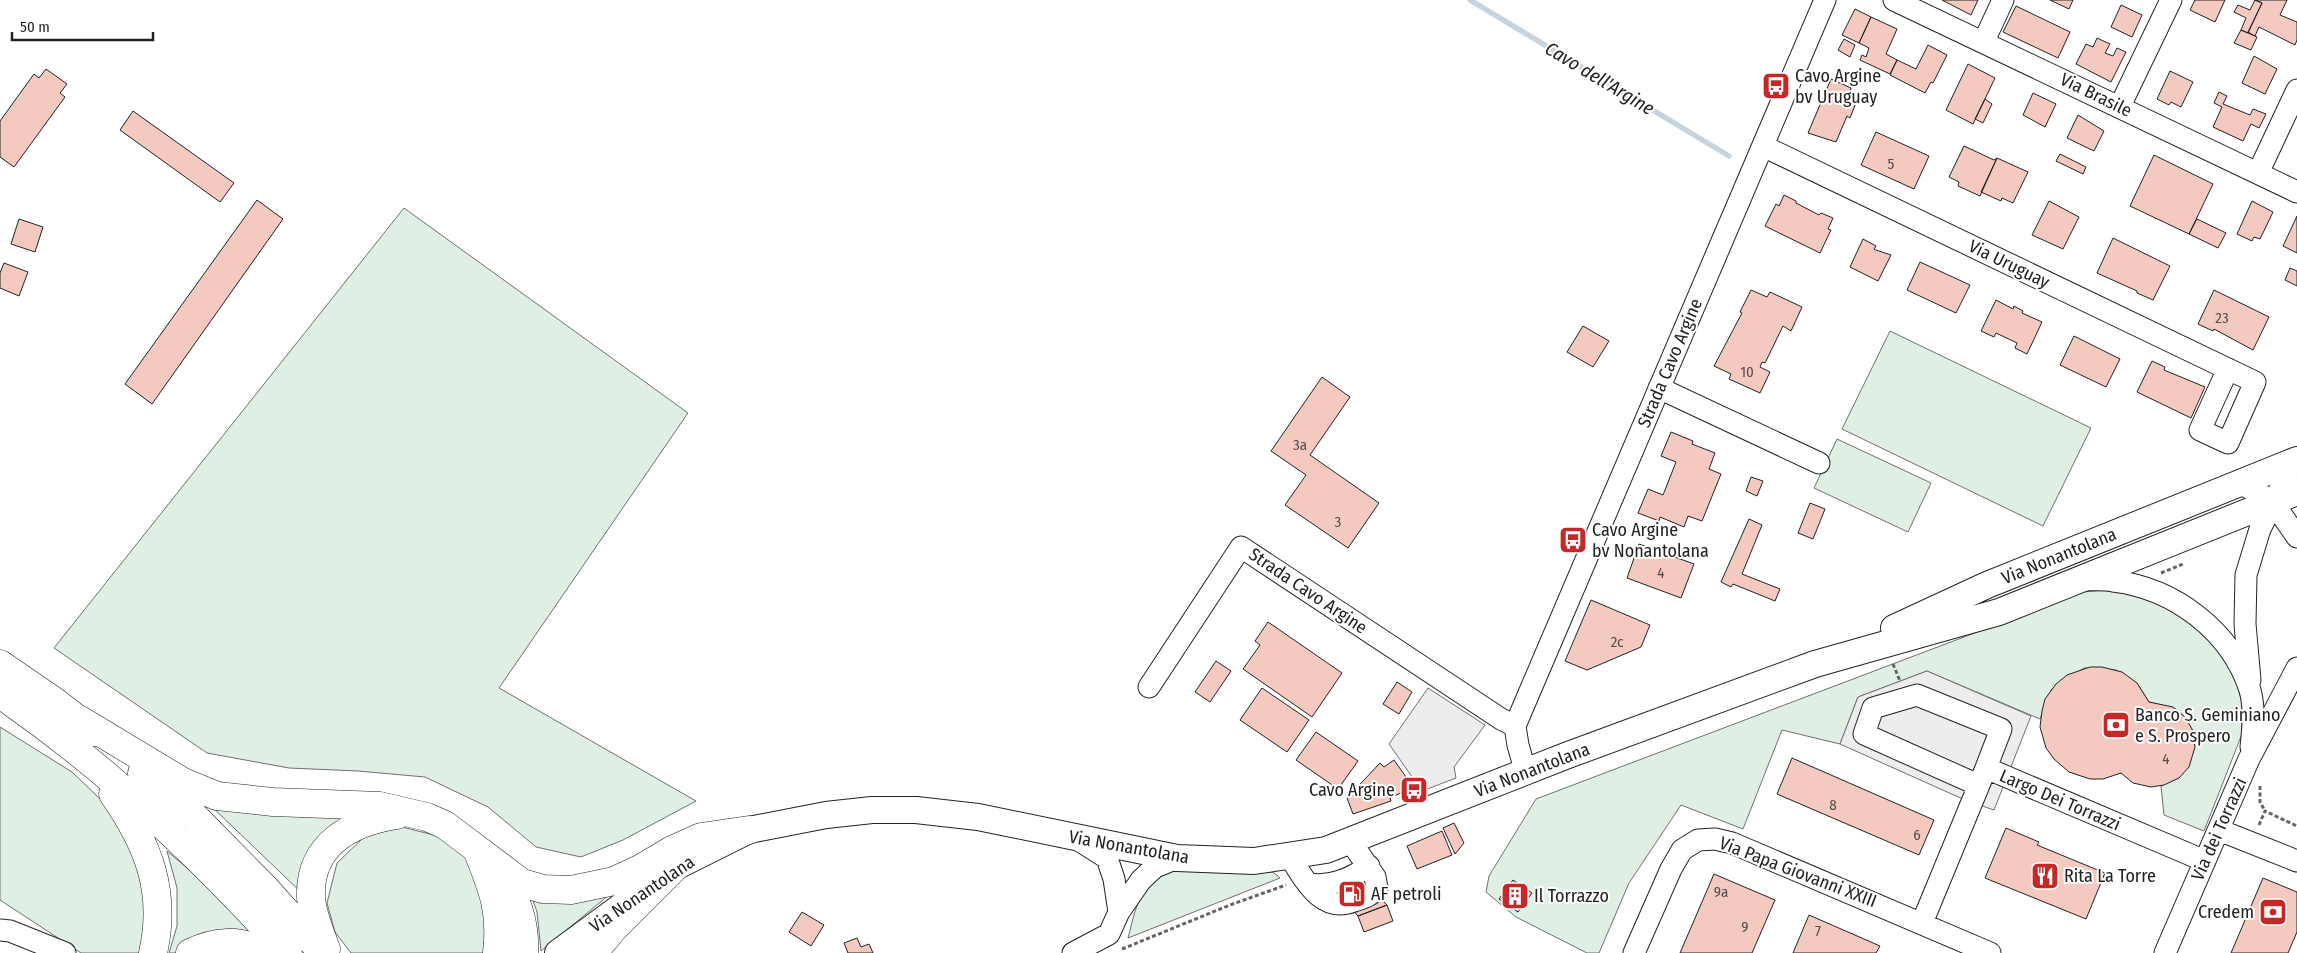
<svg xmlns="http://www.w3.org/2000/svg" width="2297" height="953" font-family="'Fira Sans Condensed',sans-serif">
<rect width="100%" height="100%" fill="#fff"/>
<path fill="#e0efe3" stroke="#6f6f6f" d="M404,208l284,205 -189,275 197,113 -73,39 -42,17 -45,-10 -48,-40 -63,-30 -67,-6 -69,-3 -82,-15 -153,-105z
M1890,331l201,97 -48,98 -201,-97z
M1837,439l94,44 -23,49 -94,-44z
M2117,589l38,10 37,22 39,43 11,38v32l-38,97 -40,-16 -3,-29 26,-17 5,-40 -14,-19 -29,-8 -12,-19 -21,-13 -32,-2 -33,22 -11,29 -113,-48 -69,26 -18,47 -58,-14 -39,99 -62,-24 -52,78 -30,70h-12l-71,-36 -30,-25 3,-16 47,-77 547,-207z
M0,727l72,45 50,48 24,58v75h-65l-81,-53z
M210,805l160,9 -24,10 -40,73z
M402,827l40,10 35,26 14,90h-140l-16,-21 -8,-29 10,-40 28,-27z
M167,851l39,33 49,52 -76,17h-10l8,-27v-38z
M1168,871l105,1 7,6 -152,60c8,-30 10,-51 40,-67z
M530,892l79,3 -68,56 -4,-39z"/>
<path fill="#ededed" stroke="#6f6f6f" d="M1927,671l104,45 -37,94 -29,-10 -125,-56 18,-47z
M1428,688l57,37 -31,42 2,11 -34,13 -33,-47z"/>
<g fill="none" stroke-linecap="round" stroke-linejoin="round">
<path stroke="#c7d3dd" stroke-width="5.5" d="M1470,0l259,156"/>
</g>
<path fill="#f3c9c0" stroke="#222" d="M1942,0h36l-7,15z
M2050,0h23l-4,9z
M2195,0h30l-10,22 -25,-12z
M2255,0h32l-7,15 17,7v18l-2,5 -36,-18 -4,9 -7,-4 14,-29z
M2255,0l7,3 -14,30 -7,-3 5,-12 -12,-6 4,-7 12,5z
M2121,5l21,10 -10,22 -21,-10z
M2016,6l54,26 -12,26 -55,-26z
M1855,9l16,8 -12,26 -17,-8z
M1871,17l26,12 -11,25 11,6 -7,14 -30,-14 2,-5 4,2 3,-9 -10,-5z
M2241,30l16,7 -6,13 -17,-7z
M2097,38l13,6 -5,9 8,3 4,-8 9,4 -15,30 -35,-18 10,-20 7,3z
M1844,39l11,6 -5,12 -12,-7z
M1928,45l19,10 -14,28 -2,-1 -6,11 -35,-18 7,-15 19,9z
M2254,56l23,13 -12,25 -23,-11z
M1968,64l27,14 -22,46 -27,-14z
M46,69l21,15 -7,9 5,4 -51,70 -14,-10v-36l34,-47 5,4z
M2170,71l23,11 -12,25 -10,-5 -2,3 -12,-6z
M1831,79l20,9 -1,4 9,3 -9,23 -3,-2 -11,26 -28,-9z
M2219,92l8,4 -4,8 27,11 3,-6 13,5 -7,14 -8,-4 -8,17 -30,-14 9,-20 -8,-4z
M2033,93l23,11 -11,23 -22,-12z
M1985,99l7,5 -9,19 -8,-4z
M133,111l101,72 -14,19 -100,-72z
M2078,115l26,16 -10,20 -27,-13z
M1876,132l53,24 -15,33 -53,-24z
M1964,146l30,14 3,-2 -17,38 -22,-10 1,-4 -10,-5z
M2060,154l26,13 -3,7 -27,-13z
M2154,155l59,29 -24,50 -59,-28z
M1997,158l31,14 -15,31 -11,-5 -1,3 -20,-9z
M1784,195l12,6v2l23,12 2,-2 12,5 -5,11 3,1 -11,23 -55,-27 11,-22 3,2z
M257,200l26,19 -131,185 -27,-20z
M2049,201l30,16 -16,32 -31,-14z
M2252,201l21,11 -13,27 -6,-2 -2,4 -15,-7z
M2297,216v37l-14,-7z
M19,219l24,8 -8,25 -24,-8z
M2197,219l29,14 -8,15 -29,-14z
M2113,238l57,28 -17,34 -16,-7v-2l-40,-18z
M1863,239l13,7 -2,3 2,1 15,5 -13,26 -28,-14z
M1920,262l50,23 -14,28 -49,-23z
M4,263l24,9 -9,24 -19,-8v-15z
M2290,268l7,3v15l-12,-6z
M1751,290l16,7 3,-5 32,15 -11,24 -8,-5 -18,37 -3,-1 -2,5 10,5 -10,21 -31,-14 2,-5 -17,-8 28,-53 -2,-1z
M2214,290l55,27 -16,33 -39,-21 -1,2 -15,-7z
M1996,300l17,9 1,-3 9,5 -1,2 20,9 -15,32 -12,-6 2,-5 -21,-10 -2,4 -13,-6z
M1583,326l26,15 -16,26 -26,-15z
M2074,336l46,23 -14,28 -46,-22z
M2152,361l13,6 -1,3 41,17 -14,31 -54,-26z
M1322,377l28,20 -40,58 69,48 -31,45 -63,-43 21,-30 -35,-24z
M1671,432l22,9 -1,3 23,9 -6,16 12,5 -19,47 -14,-5 -4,11 -24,-10 -1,4 -21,-8 10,-24 15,6 13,-33 -15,-6z
M1751,477l12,4 -6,15 -11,-5z
M1810,503l15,6 -12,30 -15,-6z
M1749,519l13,6 -20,49 38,15 -5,12 -42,-17 -2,3 -10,-5z
M1639,544l55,20 -13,34 -54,-20z
M1591,600l59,25 -9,22 -54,23 -22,-9z
M1268,622l74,51 -30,44 -69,-48 17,-24 -5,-4z
M1216,661l15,10 -21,31 -15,-10z
M2090,667h12l20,5 15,11 12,19 24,5 12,10 7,12 3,18 -6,20 -10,11 -15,7 -13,2 -18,-4 -12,-10 -18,6h-13l-21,-7 -15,-13 -8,-11 -6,-21 2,-16 3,-12 11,-15 11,-9z
M1397,682l15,10 -13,22 -16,-10z
M1262,688l47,32 -22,32 -47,-32z
M1316,732l42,29 -20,28 -42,-29z
M1792,758l142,62 -15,35 -142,-61z
M1394,760l15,21 -8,6 2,5 -13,6 1,3 -38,13 -6,-16 33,-35 4,4z
M1454,823l10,20 -9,11 -12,-26z
M2006,828l33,14 -2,3 68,28 -19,46 -101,-41z
M1442,831l10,24 -35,14 -10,-23z
M1353,871l34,34 -29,11 -32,-34z
M1714,874l61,26 -23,53h-72z
M2263,878l34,14v40l-9,21h-57z
M1513,880l19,13 -14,19 -19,-13z
M1387,905l6,16 -29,11 -6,-16z
M802,912l22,13 -13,21 -22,-14z
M1809,915l71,31 -4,7h-83z
M857,938l4,9 8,-3 4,9h-25l-4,-10z"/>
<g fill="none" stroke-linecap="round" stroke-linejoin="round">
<defs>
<path id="minor" d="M1894,0l403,192
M1984,41l19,-41
M2120,106l51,-106
M1763,146l492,236 -27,61 -28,-13 28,-61
M2258,173l39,-83
M1659,388l160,75
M2240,483l32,18 25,36
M2083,580c10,0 20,-1 30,1 61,7 118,50 137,109 5,18 3,39 1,57
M2250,680l-5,-56 1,-49 14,-46 34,-68
M1149,687l92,-140 260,172 14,7
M1526,773l-8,-28 -3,-19 310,-726
M1978,785l-114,-51 9,-26 44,-13 84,34 -15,39
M2219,830l78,31
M1080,841l27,17 7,21 5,33 22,-32 14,-13 22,-9
M1290,857c15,23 31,57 64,44 9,-3 17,-5 23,-13l-2,-11 -24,-35
M1307,883c21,6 45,-5 62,-17
M1922,923l64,-155 219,93
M0,930l10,1 55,22
M1073,953l36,-19 10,-22
M1634,953l37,-84 11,-19 16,-10 17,-1 17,4 258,110
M2165,953l84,-194 48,-91"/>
<path id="major" d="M1894,628l93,-43 310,-125
M558,953l117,-86 74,-37 77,-15 46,-5h44l62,7 199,41 77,3 72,-11 242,-95 247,-91 184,-52 298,-120"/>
<path id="highway" d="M0,664l54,37 40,31
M0,694c106,73 202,163 288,259
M80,720l103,62 34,14 56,6 107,4 47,11 18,8 77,58 21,6 28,1 43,-9 26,-12 32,-19 29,-13 48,-7
M142,773l52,43 71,72 58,65
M113,794c35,50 54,97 40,159
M478,852c15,38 24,59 19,101
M502,870c13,27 24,52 22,83
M326,949c-6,-17 -14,-34 -15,-52 -2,-53 41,-75 86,-82
M190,953c24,-12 50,-15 73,0
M593,953l21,-25 61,-61"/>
</defs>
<use href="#minor" stroke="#222" stroke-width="23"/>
<use href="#major" stroke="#222" stroke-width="28"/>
<use href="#highway" stroke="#222" stroke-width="29"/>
<path stroke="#646464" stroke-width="3" stroke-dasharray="4 2.5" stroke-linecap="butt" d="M2161,573l22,-9
M1893,664l7,17
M2260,786v16l5,9
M2259,825l6,-14 32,15
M1122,949l108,-44 56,-20"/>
<use href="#minor" stroke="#fff" stroke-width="21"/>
<use href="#major" stroke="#fff" stroke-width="26"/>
<use href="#highway" stroke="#fff" stroke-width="28"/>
</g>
<defs>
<symbol id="bus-square" viewBox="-11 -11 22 22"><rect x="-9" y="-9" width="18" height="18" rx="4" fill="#c62828" stroke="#fff"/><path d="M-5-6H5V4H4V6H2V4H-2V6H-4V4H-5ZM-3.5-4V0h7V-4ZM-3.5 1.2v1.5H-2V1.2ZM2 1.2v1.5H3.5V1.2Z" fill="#fff"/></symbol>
<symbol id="bank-square" viewBox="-11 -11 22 22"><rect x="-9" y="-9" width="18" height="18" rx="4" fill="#c62828" stroke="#fff"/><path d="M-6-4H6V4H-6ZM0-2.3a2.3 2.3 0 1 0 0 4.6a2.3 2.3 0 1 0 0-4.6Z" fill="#fff"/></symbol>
<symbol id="restaurant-square" viewBox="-11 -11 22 22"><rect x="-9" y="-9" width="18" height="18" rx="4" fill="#c62828" stroke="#fff"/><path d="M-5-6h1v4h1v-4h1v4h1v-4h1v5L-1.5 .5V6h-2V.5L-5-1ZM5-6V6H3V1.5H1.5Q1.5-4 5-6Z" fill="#fff"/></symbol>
<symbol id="fuel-square" viewBox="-11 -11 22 22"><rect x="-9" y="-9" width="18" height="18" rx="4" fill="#c62828" stroke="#fff"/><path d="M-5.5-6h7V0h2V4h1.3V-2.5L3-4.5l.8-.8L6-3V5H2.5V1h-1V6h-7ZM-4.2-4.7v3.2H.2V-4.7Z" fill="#fff"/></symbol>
<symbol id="building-square" viewBox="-11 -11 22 22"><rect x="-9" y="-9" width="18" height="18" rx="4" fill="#c62828" stroke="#fff"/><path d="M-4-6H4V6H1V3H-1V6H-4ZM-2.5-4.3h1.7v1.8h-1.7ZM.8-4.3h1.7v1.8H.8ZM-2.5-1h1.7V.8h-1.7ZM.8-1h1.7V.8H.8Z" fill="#fff"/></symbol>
</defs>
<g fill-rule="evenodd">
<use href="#bus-square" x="1760" y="70" width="32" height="32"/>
<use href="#bus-square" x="1557" y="524" width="32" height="32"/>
<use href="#bank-square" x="2100" y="709" width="32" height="32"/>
<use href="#bus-square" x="1398" y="774" width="32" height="32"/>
<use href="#restaurant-square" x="2029" y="860" width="32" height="32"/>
<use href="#fuel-square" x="1336" y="878" width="32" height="32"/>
<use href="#building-square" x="1499" y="880" width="32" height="32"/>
<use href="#bank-square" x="2257" y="896" width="32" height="32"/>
</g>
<g text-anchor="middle" stroke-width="4" stroke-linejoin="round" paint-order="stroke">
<g font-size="15" fill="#564c4a">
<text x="1891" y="169">5</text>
<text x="2222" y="323">23</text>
<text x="1747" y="377">10</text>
<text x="1300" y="450">3a</text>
<text x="1338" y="527">3</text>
<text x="1661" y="578">4</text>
<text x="1617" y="647">2c</text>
<text x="2166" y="764">4</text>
<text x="1833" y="810">8</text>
<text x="1917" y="840">6</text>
<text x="1721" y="897">9a</text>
<text x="1745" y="932">9</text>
<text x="1818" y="936">7</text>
</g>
<g font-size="18" fill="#222" stroke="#fff" text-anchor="start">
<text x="1795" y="82">Cavo Argine<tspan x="1795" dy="21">bv Uruguay</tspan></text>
<text x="1592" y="536">Cavo Argine<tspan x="1592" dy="21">bv Nonantolana</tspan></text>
<text x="2135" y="721">Banco S. Geminiano<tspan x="2135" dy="21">e S. Prospero</tspan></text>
<text x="1395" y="796" text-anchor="end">Cavo Argine</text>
<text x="2064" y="882">Rita La Torre</text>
<text x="1371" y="900">AF petroli</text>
<text x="1534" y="902">Il Torrazzo</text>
<text x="2254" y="918" text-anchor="end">Credem</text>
</g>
<g font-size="18" fill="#222" stroke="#fff">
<text transform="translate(2096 95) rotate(26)" y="6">Via Brasile</text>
<text transform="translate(2009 264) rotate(26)" y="6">Via Uruguay</text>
<text transform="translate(1670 363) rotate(-67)" y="6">Strada Cavo Argine</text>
<text transform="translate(2059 556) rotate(-22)" y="6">Via Nonantolana</text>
<text transform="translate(1308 591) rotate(34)" y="6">Strada Cavo Argine</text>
<text transform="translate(1532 770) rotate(-21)" y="6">Via Nonantolana</text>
<text transform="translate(2060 800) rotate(23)" y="6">Largo Dei Torrazzi</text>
<text transform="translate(2219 829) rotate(-66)" y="6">Via dei Torrazzi</text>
<text transform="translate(1129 847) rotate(10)" y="6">Via Nonantolana</text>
<text transform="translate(1798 872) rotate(21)" y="6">Via Papa Giovanni XXIII</text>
<text transform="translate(642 894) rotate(-34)" y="6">Via Nonantolana</text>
</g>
<g font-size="19" font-style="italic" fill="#222" stroke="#fff">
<text transform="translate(1600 78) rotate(31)" y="7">Cavo dell'Argine</text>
</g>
</g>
<path d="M12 32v8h141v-8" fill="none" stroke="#222222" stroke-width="2.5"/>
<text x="20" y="32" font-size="15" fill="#222222" stroke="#ffffff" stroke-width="4" paint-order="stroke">50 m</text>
</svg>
